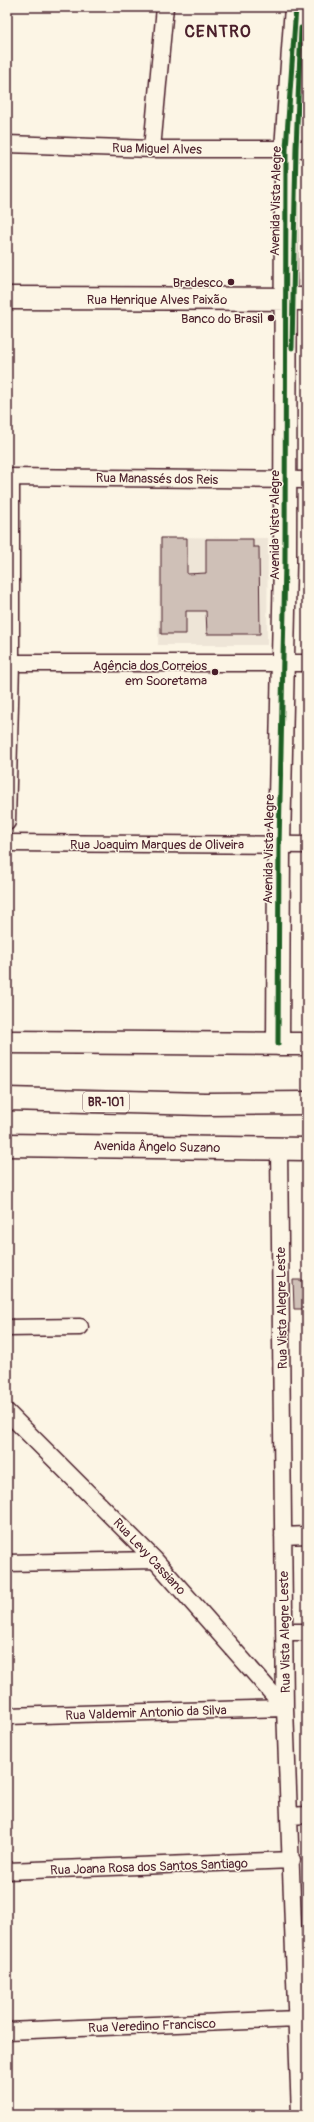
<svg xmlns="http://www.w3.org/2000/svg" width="314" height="2122" font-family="Pangolin,sans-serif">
<rect width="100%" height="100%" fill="#fcf5e5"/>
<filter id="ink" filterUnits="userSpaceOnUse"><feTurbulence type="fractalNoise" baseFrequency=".025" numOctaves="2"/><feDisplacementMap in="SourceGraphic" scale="8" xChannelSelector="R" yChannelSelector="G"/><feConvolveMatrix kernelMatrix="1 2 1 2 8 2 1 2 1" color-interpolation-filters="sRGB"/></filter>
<g filter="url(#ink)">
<path fill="#eee5d7" d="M160,537l108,1 -1,107h-109z"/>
<path fill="#cfc0b7" stroke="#4a1f2b" d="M161,538h26v36l19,-1v-34h47v8h6l1,87h-53l-1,-23h-20v23h-25z
M293,1280h14v166l-3,-137h-10z"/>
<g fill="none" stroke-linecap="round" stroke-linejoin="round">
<defs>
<path id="street" d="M7,144l145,5h155
M152,149l13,-142
M7,477l300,3
M7,663h300
M7,822l4,-159v-186
M7,843l300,2
M279,1148l6,560 15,407
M7,1328l73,-1
M7,1412l148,148 130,148
M283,1536l24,-1
M7,1563l148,-3
M284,1632h23
M7,1716l278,-8
M289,1816l18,-1
M7,1871l285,-11
M7,2031l290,-12"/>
<path id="secondary" d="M7,298l300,1
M7,1042l300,2
M278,1044l1,-199 6,-282 1,-414 10,-142
M7,1145l300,4"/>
<path id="highway" d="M7,1099l198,5 102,-1"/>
</defs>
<use href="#street" stroke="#4a1f2b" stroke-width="19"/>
<use href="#secondary" stroke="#4a1f2b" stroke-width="25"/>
<use href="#highway" stroke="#4a1f2b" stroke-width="25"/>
<use href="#street" stroke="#fcf5e5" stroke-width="16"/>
<use href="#secondary" stroke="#fcf5e5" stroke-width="22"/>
<use href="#highway" stroke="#fcf5e5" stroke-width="22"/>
<defs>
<path id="cycleway" d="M292,348l4,-200 5,-120
M278,1044l1,-199 6,-282 1,-414 10,-142"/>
</defs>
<use href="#cycleway" stroke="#fcf5e5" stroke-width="8"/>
<use href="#cycleway" stroke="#1b5e20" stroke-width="5"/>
</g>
</g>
<g fill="#4a1f2b" stroke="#fcf5e5" stroke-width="1.5">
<circle cx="231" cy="282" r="4"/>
<circle cx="271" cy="318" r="4"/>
<circle cx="215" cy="672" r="4"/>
</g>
<g text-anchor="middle" stroke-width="3" stroke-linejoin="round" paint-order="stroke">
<rect fill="#fcf5e5" stroke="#7f5f63" stroke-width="1" x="83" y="1092" width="46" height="20" rx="3"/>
<g font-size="12" font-weight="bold" fill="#4a1f2b">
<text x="106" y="1106">BR-101</text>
</g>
<g font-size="13" fill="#4a1f2b" stroke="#fcf5e5">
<text transform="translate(157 148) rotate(1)" y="5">Rua Miguel Alves</text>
<text transform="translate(275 201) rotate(-89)" y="5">Avenida Vista Alegre</text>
<text x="157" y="304">Rua Henrique Alves Paixão</text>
<text transform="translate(157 478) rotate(1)" y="5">Rua Manassés dos Reis</text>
<text transform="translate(274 525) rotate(-90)" y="5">Avenida Vista Alegre</text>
<text x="157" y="849">Rua Joaquim Marques de Oliveira</text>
<text transform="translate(268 849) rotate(-89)" y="5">Avenida Vista Alegre</text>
<text transform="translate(157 1146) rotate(1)" y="5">Avenida Ângelo Suzano</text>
<text transform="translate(281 1308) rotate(-91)" y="5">Rua Vista Alegre Leste</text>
<text transform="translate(150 1556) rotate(47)" y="5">Rua Levy Cassiano</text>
<text transform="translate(284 1632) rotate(-91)" y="5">Rua Vista Alegre Leste</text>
<text transform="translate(146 1712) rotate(-2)" y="5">Rua Valdemir Antonio da Silva</text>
<text transform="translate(149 1866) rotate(-2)" y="5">Rua Joana Rosa dos Santos Santiago</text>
<text transform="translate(152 2025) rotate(-2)" y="5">Rua Veredino Francisco</text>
</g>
<g font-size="13" fill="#4a1f2b" stroke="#fcf5e5" text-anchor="end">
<text x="223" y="287">Bradesco</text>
<text x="263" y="323">Banco do Brasil</text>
<text x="207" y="670">Agência dos Correios<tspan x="207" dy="15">em Sooretama</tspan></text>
</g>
<g font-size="17" font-weight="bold" letter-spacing="1" fill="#4a1f2b" stroke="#fcf5e5">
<text x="218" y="37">CENTRO</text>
</g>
</g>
<rect width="314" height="2122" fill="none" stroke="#fcf5e5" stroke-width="24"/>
<rect x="12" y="12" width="290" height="2098" fill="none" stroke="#4a1f2b" stroke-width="1.5" filter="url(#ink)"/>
</svg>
